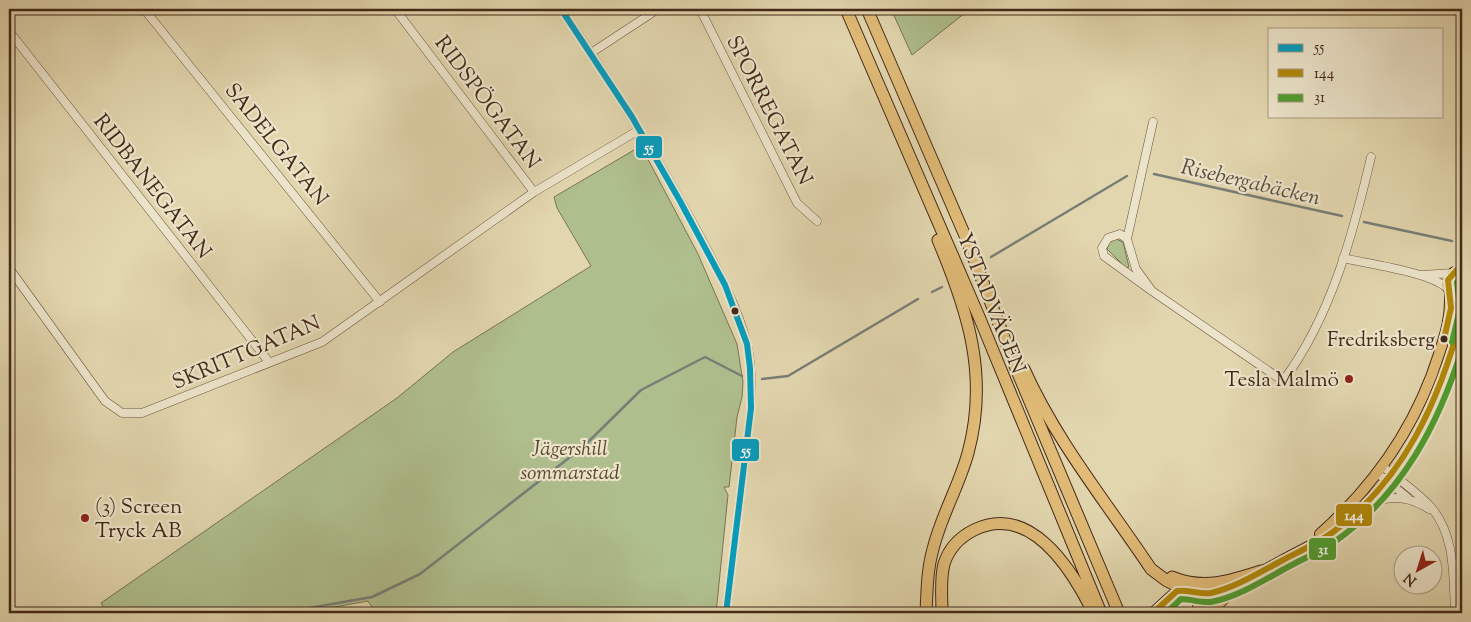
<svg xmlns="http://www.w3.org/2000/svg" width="1471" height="622" font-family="'Sorts Mill Goudy',serif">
<rect width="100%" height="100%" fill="#e2d6ae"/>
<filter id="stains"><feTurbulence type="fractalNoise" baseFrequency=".004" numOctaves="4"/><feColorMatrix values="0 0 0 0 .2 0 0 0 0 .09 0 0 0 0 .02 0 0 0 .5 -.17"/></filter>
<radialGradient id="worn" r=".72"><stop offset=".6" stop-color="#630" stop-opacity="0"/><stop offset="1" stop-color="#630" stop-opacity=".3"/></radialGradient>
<path fill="#afbe8d" stroke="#797452" d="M891,9h79l-58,46z
M634,150h9l55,104 39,90 6,38 -1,15 -5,20 -8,70h-5l4,8 -12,118h-340l-8,-12 -68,12h-193l-6,-10 296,-205 56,-46 138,-86 -34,-58 -3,-11z
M1116,239l7,3 6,25 -3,1 -19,-19 2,-7z"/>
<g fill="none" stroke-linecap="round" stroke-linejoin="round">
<path stroke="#787e77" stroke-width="2.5" d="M1154,174l188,42
M1364,222l88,19
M991,257l136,-81
M932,292l10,-5
M762,379l26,-3 130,-77
M281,613l91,-16 48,-23 163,-127 58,-57 64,-33 37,19"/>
<defs>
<path id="minor" d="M144,9l236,293
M395,9l139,183
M561,9c49,71 94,144 135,220 19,36 41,75 51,115 5,21 4,43 4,64l-25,205
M700,9l97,194 20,18
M9,31l260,331
M591,53l67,-44
M1127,239l26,-117
M1343,258c25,6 88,14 105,31
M9,268l96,133 17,12h20l180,-71 212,-150 105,-62
M1422,275l31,-2
M1152,291l-48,-35 -2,-8 6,-10 12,-4 7,5 9,30 16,22 131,90c48,-64 70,-147 88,-224
M1382,466c16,13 34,25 48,40 26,29 23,71 25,107
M1377,473l30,24
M1367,506c21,-12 42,-10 62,3"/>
<path id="major" d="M1462,268l-9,5 -6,12 6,12 9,5
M1320,534c55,-49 97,-110 119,-180 7,-21 12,-38 11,-60
M1189,591l9,12v10
M1153,613l24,-22c11,-3 22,4 33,2 26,-7 50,-20 73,-33 17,-9 34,-17 50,-28 73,-52 109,-132 129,-217"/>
<path id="highway" d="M846,9l134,310 121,294
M867,9l99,229 51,133 102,242
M1024,369c32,72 83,134 127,200l16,12 21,10
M1172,577c31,13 59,4 89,-6
M926,613c1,-21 1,-43 7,-64 8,-33 26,-63 35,-96 21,-77 0,-142 -30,-213
M942,613c0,-16 -2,-34 2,-49 5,-16 16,-27 30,-34 55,-27 96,37 117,78
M1209,613l16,-16 27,-19"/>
</defs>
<use href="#minor" stroke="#6b543e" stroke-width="9"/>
<use href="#major" stroke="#432918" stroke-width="12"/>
<use href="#highway" stroke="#432918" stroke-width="13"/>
<use href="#minor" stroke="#ece4ca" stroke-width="8"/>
<use href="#major" stroke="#e1bb77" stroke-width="10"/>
<use href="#highway" stroke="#e1bb77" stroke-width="11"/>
<defs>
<path id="bus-1" d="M561,9l71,108 48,84 45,84 22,59 3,24 1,40 -25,205"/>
<path id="bus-2" d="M1444,339l7,-31 -3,-28 14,-16
M1153,613l24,-22c11,-2 23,4 34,2 26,-6 49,-21 72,-33 17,-9 35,-17 50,-28 72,-53 107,-133 129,-217"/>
<path id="bus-3" d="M1452,342l8,-33 -3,-27 5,-5
M1166,613l15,-14c10,0 20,4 30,3 27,-5 53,-22 77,-35 16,-9 34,-16 49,-27 66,-47 102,-117 125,-191"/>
</defs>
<use href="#bus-1" stroke="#ece4ca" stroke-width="10"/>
<use href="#bus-2" stroke="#ece4ca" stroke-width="10"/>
<use href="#bus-3" stroke="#ece4ca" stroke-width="10"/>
<use href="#bus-1" stroke="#079cbc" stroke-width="6"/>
<use href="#bus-2" stroke="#b3890a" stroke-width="6"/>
<use href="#bus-3" stroke="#509e2f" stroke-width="6"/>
</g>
<g fill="#432918" stroke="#ece4ca" stroke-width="2">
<circle cx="735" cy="311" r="4.5"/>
<circle cx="1444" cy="339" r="4.5"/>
</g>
<g fill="#8f2418" stroke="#ece4ca" stroke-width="2">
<circle cx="1349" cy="379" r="5"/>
<circle cx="85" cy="518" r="5"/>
</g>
<g text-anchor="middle" stroke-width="4.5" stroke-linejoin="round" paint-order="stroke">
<g font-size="20" fill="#432918" stroke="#ece4ca" text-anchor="end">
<text x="1435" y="346">Fredriksberg</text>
</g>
<g font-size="21" fill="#432918" stroke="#ece4ca">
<text transform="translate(488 102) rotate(53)" y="7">RIDSPÖGATAN</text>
<text transform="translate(770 110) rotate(63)" y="7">SPORREGATAN</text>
<text transform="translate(277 144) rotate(51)" y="7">SADELGATAN</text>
<text transform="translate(153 186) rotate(52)" y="7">RIDBANEGATAN</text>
<text transform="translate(992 303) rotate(68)" y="7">YSTADVÄGEN</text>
<text transform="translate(246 352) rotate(-23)" y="7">SKRITTGATAN</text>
</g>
<g font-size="21" fill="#432918" stroke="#ece4ca" text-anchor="end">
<text x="1339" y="386">Tesla Malmö</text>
<text x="95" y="513" text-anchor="start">(3) Screen<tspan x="95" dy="24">Tryck AB</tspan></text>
</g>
<g font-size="21" font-style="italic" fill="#59472f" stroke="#ece4ca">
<text x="570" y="455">Jägershill<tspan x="570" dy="24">sommarstad</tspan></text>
</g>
<g font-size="22" font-style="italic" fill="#594c40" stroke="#ece4ca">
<text transform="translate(1251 181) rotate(13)" y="8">Risebergabäcken</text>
</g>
</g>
<g stroke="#ece4ca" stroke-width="2">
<rect x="635" y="135" width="28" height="24" rx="5" fill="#079cbc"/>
<rect x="731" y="438" width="29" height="24" rx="5" fill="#079cbc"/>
<rect x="1335" y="503" width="38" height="24" rx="5" fill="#b3890a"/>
<rect x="1308" y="537" width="29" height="24" rx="5" fill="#509e2f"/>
</g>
<g font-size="14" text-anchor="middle" font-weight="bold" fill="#fff">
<text x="649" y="152">55</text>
<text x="746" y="455">55</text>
<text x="1354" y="520">144</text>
<text x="1323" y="554">31</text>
</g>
<rect width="1471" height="622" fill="none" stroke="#e2d6ae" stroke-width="30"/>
<rect x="10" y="10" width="1451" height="602" fill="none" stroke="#432918" stroke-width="2.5"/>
<rect x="15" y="15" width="1441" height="592" fill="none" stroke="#432918"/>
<rect x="1268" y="28" width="175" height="90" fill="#ece4ca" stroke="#a89983"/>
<rect x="1278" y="44" width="25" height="8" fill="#079cbc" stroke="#a89983"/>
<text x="1314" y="52" font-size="15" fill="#432918">55</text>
<rect x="1278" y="69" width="25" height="8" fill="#b3890a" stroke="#a89983"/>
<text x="1314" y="78" font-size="15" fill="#432918">144</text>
<rect x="1278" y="94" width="25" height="8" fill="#509e2f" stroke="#a89983"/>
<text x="1314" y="102" font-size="15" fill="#432918">31</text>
<g transform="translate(1418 570) rotate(219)"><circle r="24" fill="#ece4ca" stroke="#a89983"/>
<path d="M0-4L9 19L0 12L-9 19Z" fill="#8f2418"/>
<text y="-8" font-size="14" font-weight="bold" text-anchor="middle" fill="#432918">N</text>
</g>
<rect width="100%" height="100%" filter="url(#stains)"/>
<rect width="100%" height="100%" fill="url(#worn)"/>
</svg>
